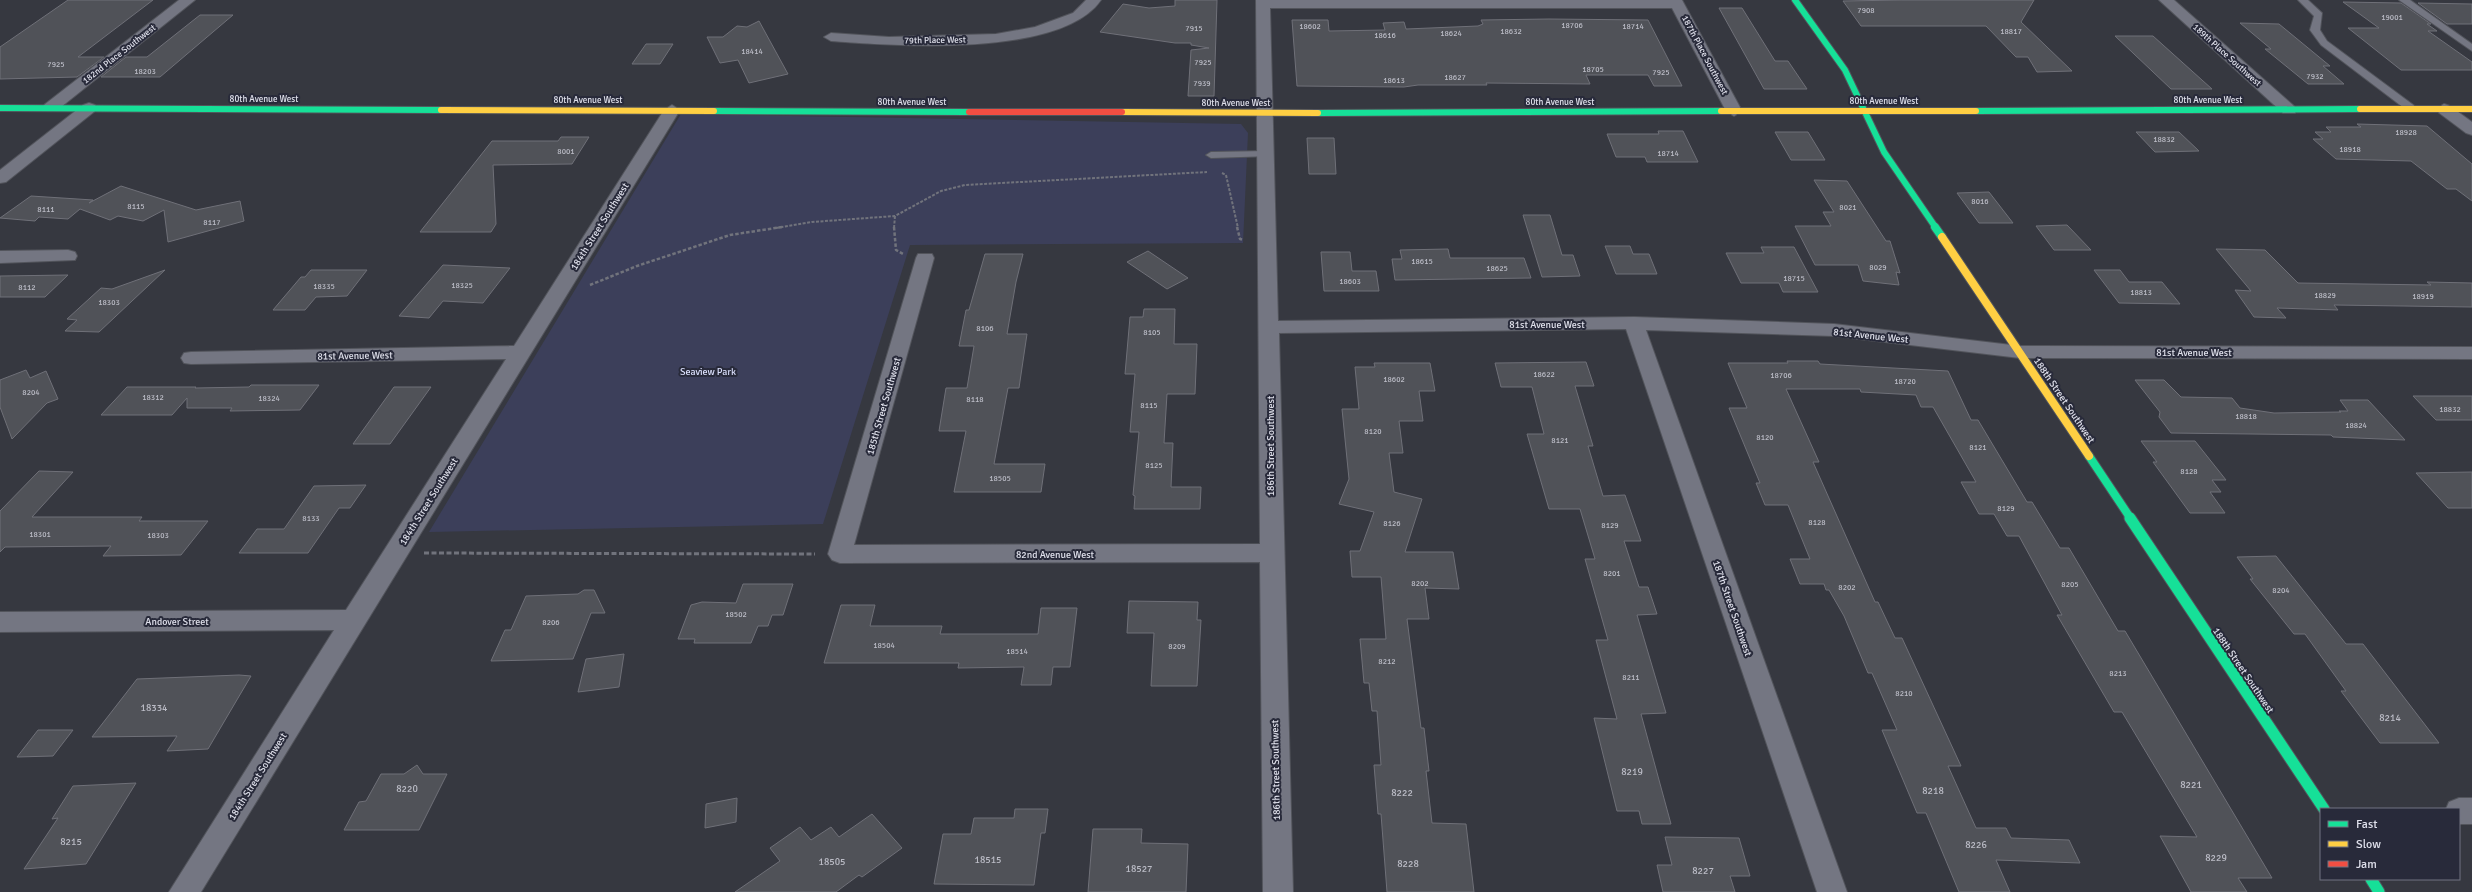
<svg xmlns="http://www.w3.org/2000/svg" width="2472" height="892" font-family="Signika,sans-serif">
<rect width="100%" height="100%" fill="#363840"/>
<path fill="#3c3f5a" d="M681,114l560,10 7,9 -5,110 -333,2 -87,279 -394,8z"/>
<path fill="#505258" stroke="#6f7078" d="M68,0h85l-75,57h26l-27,20 -77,2v-32z
M1175,0h42l-3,96h-26l3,-46 18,-2 -18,-3v-2h-16l-75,-11 23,-28 26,4 26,-2z
M1902,0h132l-13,22 51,49 -35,1 -9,-15h-12l-30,-31h-125l-18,-25z
M2343,2l58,1 30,21h-4l10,7h-9l44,31v8h-71l-53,-42h31z
M2418,3l54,1v20h-25z
M1719,8h23l33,53h13l19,28h-43z
M200,15h33l-73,62h-59l25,-20h21z
M1549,19l99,1 34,66h-28l-6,-11h-62l4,9 -104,-1 1,2h-69l-14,2 -107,-1 -5,-66h36l1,11 56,-1 -2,-7 21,-1 2,7 72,-3 5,-2 -2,-4z
M759,21l29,53 -39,9 -11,-23 -18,3 -13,-26h16l14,-11 10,1z
M2240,23l39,1 51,42h-7l21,18h-36l-43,-35h6z
M2115,36h38l59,53h-41z
M646,44h27l-13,20h-28z
M2357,124l70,2 45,38v37l-16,-12h-9l-36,-28 -75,-2 -23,-20h10l-8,-7h16l-5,-5h35z
M1658,131h25l15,31h-51l-2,-5h-29l-9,-23h52z
M1775,132h33l17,28h-34z
M2136,132h43l20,19 -44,1z
M561,137h28l-17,27 -79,1 3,59 -5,8h-71l72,-91h66z
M1307,138h27l2,36h-27z
M1814,180l33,1 39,60h4l10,32 -4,-1 3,13 -36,-4 -5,-16h-43l-20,-39h36l-8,-14h11z
M121,186l75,24 44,-9 4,20 -76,21 -4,-32 -21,11 -25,-5 -8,4 -30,-11 -12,10 -29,-2 -4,4 -35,-3 31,-22 62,4 -4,3z
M1989,192l24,31h-34l-22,-30z
M1523,215h27l12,40h11l7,21 -38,1z
M2067,225l24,25h-37l-18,-24z
M1605,246h25l3,8h16l8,20h-41z
M1761,247h33l24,45h-35l-4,-9h-38l-15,-30h38z
M1448,249l2,9h74l7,20 -136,2 -3,-21h10l-2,-9z
M2216,249l49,1 33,33 133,2 -4,-3 45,1v24l-138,-2 4,5 -61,-2 9,10 -32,-1 -19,-27 16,1z
M1148,251l40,27 -21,11 -40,-27z
M1321,252h29l2,19h24l3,20h-55z
M985,254h38l-7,28 -9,52h20l-8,54h-11l-14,76h51l-4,28h-87l12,-61h-27l7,-43h21l7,-42h-15l7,-36h3z
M443,265l67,3 -27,35 -40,-2 -14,17 -30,-2z
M165,270l-66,62 -34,-1 12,-11 -10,-1 34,-31 11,1z
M311,270h56l-20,26 -31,1 -11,13h-32l28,-33h4z
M2094,270h26l9,12h33l18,22 -61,-1z
M68,275l-23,22h-45v-21z
M1144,309h31l-1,35h23l-2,50h-28l-3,49h9l-2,44h30l-1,22h-66l1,-13 -2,-1 6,-63h-9l5,-58h-10l5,-57h13z
M1787,361h31l2,3 128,7 23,49h7l49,82h5l28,46h9l49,83h7l147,247h-34l9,14h-56l-31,-56 37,1 -75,-125h-8l-57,-97h5l-43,-79h-12l-13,-22h-15l-18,-32h15l-43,-75h-12l-5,-12 -55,-3 -1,-3h-74l33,73h-6l62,140h3l17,36h7l59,128h-13l28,62h30l5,10 58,2 11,23 -84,-3 14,32h-51l-33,-79h-9l-35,-83h15l-25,-57h-4l-24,-57 -15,-26h-3l-2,-6h-24l-10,-25h20l-22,-54h-23l-9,-22h4l-31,-75h18l-19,-45h60z
M1586,362l8,24h-19l18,60h-5l15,50 22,-1 16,46h-17l15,46h9l9,27 -20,1 29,98 -25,1 30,110h-29l-3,-13h-22l-23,-93 23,1 -21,-79h12l-23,-81h10l-15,-50h-31l-22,-75h17l-12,-47h-31l-6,-24z
M1374,363h56l5,28h-16l4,30h-24l4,32h-14l5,39 28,7 -17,53h48l6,37 -34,-1 4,31h-22l14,109h3l5,43h-3l6,52 34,1 8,68h-87l-6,-78h-3l-4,-49h7l-4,-54h-5l-3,-28h-5l-4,-44h26l-5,-62h-29l-2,-26h10l14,-39 -35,-8 10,-25 -7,-70h17l-4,-42h20z
M26,370l4,8 16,-7 12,28 -11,4 -35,36 -12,-32v-27z
M2135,380h29l17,17 51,1 8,10 34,5 67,-1 -2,-1h9l-8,-11h28l37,40 -72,-3 -2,-2 -160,-2 -12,-16 1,-5z
M251,385h68l-19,25 -70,1 2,-3h-45v-10l-15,17h-71l26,-28h69l-1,1 54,-1z
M394,387h37l-41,57h-37z
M2413,396h59v24h-36z
M2141,441h54l31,39h-14l9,12h-11l15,21h-35l-37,-51h4z
M39,471l34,1 -41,45h110l-3,4h69l-27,34 -78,1 8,-10 -106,1 -5,5v-41z
M2472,472v36h-24l-32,-35z
M366,485l-16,23h-11l-31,45h-69l18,-24h27l30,-43z
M2276,556l70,88h17l76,99h-59l-39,-52h5l-41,-57h-11l-44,-55h3l-16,-22z
M743,584h50l-10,31h-11l-4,11h-10l-7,17h-57l1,-4h-17l13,-34 11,-3 34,1z
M584,590h10l11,23h-14l-18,46 -82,2 14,-31h6l15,-34 52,-2z
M1129,601l69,1 -1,18h4l-4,66h-46l3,-53h-27z
M841,605h34l-5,21h72l-2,8h98l3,-26h36l-7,59h-17l-2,18h-30l3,-18 -66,1 1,-5h-135z
M624,654l-5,33 -41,5 8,-33z
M239,675l12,1 -43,73 -41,2 10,-15 -85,1 45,-58z
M38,730h35l-20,26 -36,1z
M417,765l6,9h24l-28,56h-75l15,-28 7,-1 15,-27h23z
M136,783l-50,81 -62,5 34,-51 -6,1 21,-33z
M737,798l-1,24 -31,6 1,-24z
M1015,809h33l-3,24h-4l-7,52 -100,-1 9,-50h28l3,-16h40z
M872,814l30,34 -40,29 -3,-2 -23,17h-101l45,-31 -10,-13 30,-21 11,13 20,-13 8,10z
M1093,829h49l-1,14 47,1 -2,48h-98z
M1665,837l74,1 11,38h-20l5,16h-72l-6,-27h15z"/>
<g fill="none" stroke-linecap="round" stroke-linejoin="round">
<defs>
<path id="lane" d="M2298,0h10l14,13 -2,17 7,11 89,66v4h-8l-87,-66 -11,-15 4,-14z
M2399,0h11l62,44v7z
M1267,151l5,3 -1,2 -60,2 -5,-3 5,-3z"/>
<path id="street" d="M179,0h16l-139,111h-12l-2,-3 2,-3z
M1086,0h15c-40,58 -206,46 -270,41l-7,-4 7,-4 58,4 107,-3 39,-7 38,-14z
M1256,0h426l60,111 -8,5 -8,-5 -54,-103h-402l8,313 356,-4 200,7 186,22 452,1v12l-452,-1 -186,-22 -188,-6 201,562h-30l-191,-563 -347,4 14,559h-30l-3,-330 -420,1 -8,-3 -4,-6 88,-296 2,-4h14l2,4 -80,287 406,-1z
M2159,0h15l121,107 2,3 -2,3h-12z
M89,103l6,2 2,3 -2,3 -89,71 -6,1v-13l83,-65z
M2444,104l6,2 22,16v13l-6,-2 -28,-21 -2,-3z
M672,105l8,5 -479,782h-32l165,-262 -334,2v-20l346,-2 160,-251 -315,5 -7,-1 -3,-5 3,-5 7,-1 323,-6 150,-236z
M68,250l7,2 2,4 -2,4 -75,3v-12z
M2459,798h13v26h-13v-15h-13l3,-7z"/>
<path id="fast-far2" d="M1795,0l50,70 39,82 52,76
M0,108l441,2
M714,111l255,1
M1976,111l384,-2
M1318,113l403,-2"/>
<path id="fast-far1" d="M1935,227l7,10
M2089,456l42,63"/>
<path id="fast" d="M2130,518l194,291
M2371,879l8,13"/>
<path id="slow-far1" d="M2360,109h112
M441,110l273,1
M1721,111h255
M1122,112l196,1"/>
<path id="slow" d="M1942,237l147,219"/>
<path id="jam" d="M969,112h153"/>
</defs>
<use href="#lane" stroke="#52545b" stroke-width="2"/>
<use href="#street" stroke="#52545b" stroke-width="2"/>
<use href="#fast-far2" stroke="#52545b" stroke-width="8"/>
<use href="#fast-far1" stroke="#52545b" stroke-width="10"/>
<use href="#fast" stroke="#52545b" stroke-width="13"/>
<use href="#slow-far1" stroke="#52545b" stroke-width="8"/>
<use href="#slow" stroke="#52545b" stroke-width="10"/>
<use href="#jam" stroke="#52545b" stroke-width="8"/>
<path stroke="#71737c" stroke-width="2" stroke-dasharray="3 1.5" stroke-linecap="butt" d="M1222,173l4,2 12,53
M776,228l36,-6 83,-6 46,-25 24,-6 242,-13
M894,228l1,-12"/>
<path stroke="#71737c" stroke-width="2.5" stroke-dasharray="3.5 2" stroke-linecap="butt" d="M894,227l2,23 7,4
M1237,227l3,12 4,1
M590,285l47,-19 93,-31 52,-8"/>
<path stroke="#71737c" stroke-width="3" stroke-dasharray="5 2.5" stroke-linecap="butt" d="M424,553l391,1"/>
<use href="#lane" fill="#747682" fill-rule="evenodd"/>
<use href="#street" fill="#747682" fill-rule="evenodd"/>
<use href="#fast-far2" stroke="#16e098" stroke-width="6"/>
<use href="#fast-far1" stroke="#16e098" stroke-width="8"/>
<use href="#fast" stroke="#16e098" stroke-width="11"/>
<use href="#slow-far1" stroke="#ffcf43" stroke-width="6"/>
<use href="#slow" stroke="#ffcf43" stroke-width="8"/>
<use href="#jam" stroke="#f24e42" stroke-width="6"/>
</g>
<g text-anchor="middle" stroke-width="4" stroke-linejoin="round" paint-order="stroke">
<g font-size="8" fill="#bbbcc6">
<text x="1866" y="13">7908</text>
<text x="2392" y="20">19001</text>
<text x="1572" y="28">18706</text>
<text x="1310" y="29">18602</text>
<text x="1633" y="29">18714</text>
<text x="1194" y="31">7915</text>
<text x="1511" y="34">18632</text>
<text x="2011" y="34">18817</text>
<text x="1451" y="36">18624</text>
<text x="1385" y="38">18616</text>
<text x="752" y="54">18414</text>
<text x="1203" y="65">7925</text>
<text x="56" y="67">7925</text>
<text x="1593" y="72">18705</text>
<text x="145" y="74">18203</text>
<text x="1661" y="75">7925</text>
<text x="2315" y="79">7932</text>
<text x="1455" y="80">18627</text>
<text x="1394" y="83">18613</text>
<text x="1202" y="86">7939</text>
<text x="2406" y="135">18928</text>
<text x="2164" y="142">18832</text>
<text x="2350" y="152">18918</text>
<text x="566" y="154">8001</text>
<text x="1668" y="156">18714</text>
<text x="1980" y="204">8016</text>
<text x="136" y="209">8115</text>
<text x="1848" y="210">8021</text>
<text x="46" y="212">8111</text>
<text x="212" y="225">8117</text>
<text x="1422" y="264">18615</text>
<text x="1878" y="270">8029</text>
<text x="1497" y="271">18625</text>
<text x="1794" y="281">18715</text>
<text x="1350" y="284">18603</text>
<text x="462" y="288">18325</text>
<text x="324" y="289">18335</text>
<text x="27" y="290">8112</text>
<text x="2141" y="295">18813</text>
<text x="2325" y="298">18829</text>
<text x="2423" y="299">18919</text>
<text x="109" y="305">18303</text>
<text x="985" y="331">8106</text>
<text x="1152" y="335">8105</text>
<text x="1544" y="377">18622</text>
<text x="1781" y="378">18706</text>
<text x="1394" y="382">18602</text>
<text x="1905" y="384">18720</text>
<text x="31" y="395">8204</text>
<text x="153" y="400">18312</text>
<text x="269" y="401">18324</text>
<text x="975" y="402">8118</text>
<text x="1149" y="408">8115</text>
<text x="2450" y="412">18832</text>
<text x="2246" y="419">18818</text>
<text x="2356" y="428">18824</text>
<text x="1373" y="434">8120</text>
<text x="1765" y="440">8120</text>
<text x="1560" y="443">8121</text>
<text x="1978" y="450">8121</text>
<text x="1154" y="468">8125</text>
<text x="2189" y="474">8128</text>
<text x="1000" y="481">18505</text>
<text x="2006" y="511">8129</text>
<text x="311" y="521">8133</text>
<text x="1817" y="525">8128</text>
<text x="1392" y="526">8126</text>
<text x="1610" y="528">8129</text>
<text x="40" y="537">18301</text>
<text x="158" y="538">18303</text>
<text x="1612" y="576">8201</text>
<text x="1420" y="586">8202</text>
<text x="2070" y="587">8205</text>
<text x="1847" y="590">8202</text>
<text x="2281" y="593">8204</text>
<text x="736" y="617">18502</text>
<text x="551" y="625">8206</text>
<text x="884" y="648">18504</text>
<text x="1177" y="649">8209</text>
<text x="1017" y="654">18514</text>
<text x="1387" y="664">8212</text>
<text x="2118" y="676">8213</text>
<text x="1631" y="680">8211</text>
<text x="1904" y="696">8210</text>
</g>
<g font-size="9" fill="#dfe0eb" stroke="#282a3a">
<text transform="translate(935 40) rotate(-1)" y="3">79th Place West</text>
<text transform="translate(119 54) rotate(-38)" y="3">182nd Place Southwest</text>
<text transform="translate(1705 55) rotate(62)" y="3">187th Place Southwest</text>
<text transform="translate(2227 55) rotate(42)" y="3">189th Place Southwest</text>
<text x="264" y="102">80th Avenue West</text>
<text x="588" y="103">80th Avenue West</text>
<text x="2208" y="103">80th Avenue West</text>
<text x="1884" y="104">80th Avenue West</text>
<text x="912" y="105">80th Avenue West</text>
<text x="1560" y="105">80th Avenue West</text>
<text x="1236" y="106">80th Avenue West</text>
</g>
<g font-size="10" fill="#dfe0eb" stroke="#282a3a">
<text transform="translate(599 226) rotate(-58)" y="4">184th Street Southwest</text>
<text x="1547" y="328">81st Avenue West</text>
<text transform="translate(1871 335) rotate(6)" y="4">81st Avenue West</text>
<text x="2194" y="356">81st Avenue West</text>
<text transform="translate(355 355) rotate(-1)" y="4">81st Avenue West</text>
<text transform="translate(2065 400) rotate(56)" y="4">188th Street Southwest</text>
<text transform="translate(883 406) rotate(-74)" y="4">185th Street Southwest</text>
<text transform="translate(1270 446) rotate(-90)" y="4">186th Street Southwest</text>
<text transform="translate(428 501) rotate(-58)" y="4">184th Street Southwest</text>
<text x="1055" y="558">82nd Avenue West</text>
<text transform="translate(1733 608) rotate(71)" y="4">187th Street Southwest</text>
<text x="177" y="625">Andover Street</text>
<text transform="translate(2244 670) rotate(56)" y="4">188th Street Southwest</text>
<text transform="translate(1275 770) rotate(-91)" y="4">186th Street Southwest</text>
<text transform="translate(257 776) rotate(-58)" y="4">184th Street Southwest</text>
</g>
<g font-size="10" fill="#dadffc" stroke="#282a3a">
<text x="708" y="375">Seaview Park</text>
</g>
<g font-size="10" fill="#bbbcc6">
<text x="154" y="711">18334</text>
<text x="2390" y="721">8214</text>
<text x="1632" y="775">8219</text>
<text x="2191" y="788">8221</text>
<text x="407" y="792">8220</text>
<text x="1933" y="794">8218</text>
<text x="1402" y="796">8222</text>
<text x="71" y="845">8215</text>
<text x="1976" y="848">8226</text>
<text x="2216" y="861">8229</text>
<text x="988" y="863">18515</text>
<text x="832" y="865">18505</text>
<text x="1408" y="867">8228</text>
<text x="1139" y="872">18527</text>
<text x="1703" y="874">8227</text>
</g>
</g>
<rect x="2320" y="808" width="140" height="72" fill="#282a3a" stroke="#717381"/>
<rect x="2328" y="821" width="20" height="6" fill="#16e098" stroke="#717381"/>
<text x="2356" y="828" font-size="12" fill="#dfe0eb">Fast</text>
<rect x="2328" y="841" width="20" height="6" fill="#ffcf43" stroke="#717381"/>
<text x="2356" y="848" font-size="12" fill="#dfe0eb">Slow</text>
<rect x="2328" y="861" width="20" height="6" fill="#f24e42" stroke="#717381"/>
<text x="2356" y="868" font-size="12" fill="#dfe0eb">Jam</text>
</svg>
